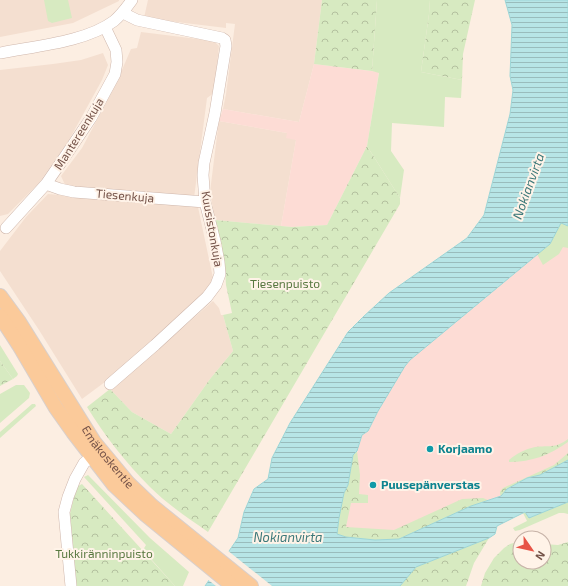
<svg xmlns="http://www.w3.org/2000/svg" width="568" height="586" font-family="'Exo 2',sans-serif">
<defs>
<pattern id="forest-crowns" width="20" height="18" patternUnits="userSpaceOnUse"><rect width="20" height="18" fill="#d7eac1"/><path d="M2 6a3 3 0 1 1 6 0M12 15a3 3 0 1 1 6 0" fill="none" stroke="#b3c09f"/></pattern>
<pattern id="water-rules" width="6" height="5" patternUnits="userSpaceOnUse"><rect width="6" height="5" fill="#b7e5e6"/><path d="M0 2.5h6" fill="none" stroke="#99bcbc"/></pattern>
</defs>
<rect width="100%" height="100%" fill="#fceee2"/>
<path fill="#f4dfd0" d="M0,0h119v1l-46,22 -73,14z
M148,0h174l-8,64 -15,58 -76,-13 3,-15 9,-70 -9,-1v5l-82,-10z
M141,32l73,9 5,5 -5,47 -7,5 -13,100 -128,-11 -5,-11 21,-28 33,-62 16,-37 6,-1z
M103,53l5,12 -6,15 -33,60 -30,43 -31,31 -8,2v-146l53,-6 28,-4z
M219,121l68,12 9,7 -15,86 -66,-6 -5,-28 8,-64z
M48,194l150,13 15,71 -2,14 -94,81 -35,26 -43,-69 -39,-59v-20l26,-34z
M213,301l6,7 2,7h2l10,36 -23,28 -39,55 -39,-22 -22,-23 13,-9z"/>
<path fill="#fddcd5" d="M314,64l65,8 -12,74 -40,79 -35,2 -11,-1 15,-86 -10,-2 1,-5 -68,-12 4,-12 76,13z
M561,222l7,4v234l-28,15 -13,3 -26,18 -30,10 -72,33 -53,-2 -7,-19 23,-83 6,-4 10,-20 27,-45 5,-6 140,-116z"/>
<path fill="#d7eac1" d="M44,0h24l4,18 -20,5 -4,-2z
M377,0h53l-1,14 -8,58 41,8 -1,18 -16,-1 -1,30 -52,-4 -1,28 13,19 -4,28 -33,-52 12,-73 -7,-2z
M561,222l7,4v22l-5,-1 -4,7 -16,11 -6,-11 13,-10z
M0,345l18,29 -1,2 -4,3 -13,-18z
M16,385h8l6,8 -1,5 -29,25v-29z
M32,404h3l1,2 -36,32v-6z
M88,475l62,63 39,34 -6,14h-8l-32,-36 3,-5 -62,-68z
M568,502v12l-4,-1h-5l-39,17 -5,1 -2,-3 14,-7 -4,-8 3,-1 3,6z"/>
<path fill="url(#forest-crowns)" d="M322,0h55l-5,71 -58,-7z
M430,0h45l-12,54 -1,26 -41,-8 8,-58z
M367,146l33,52v6l-192,328c-20,-14 -41,-28 -58,-45 -25,-25 -45,-51 -63,-80l23,-18 22,23 39,22 39,-55 23,-28 -10,-36 9,-2 -6,-28 -1,-17 -10,-48 77,7 35,-2z
M0,361l13,18 -13,7z
M568,439v3c-18,13 -36,20 -59,20v-2c7,-6 16,-11 26,-13 15,-2 19,2 33,-8z
M357,451l3,24 -1,19 9,1v8h-17l-5,24 48,3 68,-31 21,-1 5,2 -17,6 -72,33 -24,1 -29,-3 -9,-3 2,-16 5,-25 4,-8 5,-30z
M568,453v7l-28,15 -13,3 -20,11 -6,7c-2,-3 -1,-5 2,-8l51,-23z
M82,484l93,102h-101l-2,-49 -2,-23 6,-27z
M489,538l-15,25 -8,23h-66l16,-19z
M517,542h3v20h24v-18l14,1 10,-3v44h-87l4,-13 9,-15 10,-10 6,-4z"/>
<path fill="url(#water-rules)" stroke="#9dd6d7" d="M505,0h63v226l-7,-3 -11,21 -140,116 -5,6 -27,45 -10,20 -6,4 -5,16 -4,4 -5,30 -4,8 -5,25 -2,16 9,3 29,3 24,-1 72,-33 30,-10 6,-7 20,-11 13,-3 28,-15v42l-39,16 -4,-6 -28,14 -2,8 -6,4 -73,29 -16,19h-195l33,-48 6,-26 10,-23 14,-10 4,-21 18,-35 58,-91 15,-15 26,-24 78,-55 17,-23 26,-101 3,-24 -3,-14 2,-51z"/>
<path fill="#fceee2" d="M227,550l45,36h-56l-9,-7z"/>
<g fill="none" stroke-linecap="round" stroke-linejoin="round">
<defs>
<path id="minor" d="M0,53c35,-7 86,-11 114,-32 7,-6 13,-14 18,-21
M46,184l14,5 14,3 131,10
M6,228l40,-44 20,-29 25,-37 24,-44 2,-12 -1,-12 -11,-23
M110,384l45,-39 52,-48 9,-12 4,-11 -1,-12 -4,-21 -10,-39 -2,-27 1,-12 11,-50 11,-67 -1,-6 -3,-2 -85,-18 -14,-7
M71,586l-7,-74 4,-15 7,-18 9,-16 7,-6"/>
<g id="major">
<path id="s1" d="M0,296l19,26 75,120 34,41 24,23 99,80"/>
<path d="M0,316l19,29 37,63 17,24 41,53 31,29 88,72"/>
</g>
</defs>
<use href="#minor" stroke="#cfb7ac" stroke-width="12"/>
<use href="#major" stroke="#d8cfcc" stroke-width="16"/>
<use href="#minor" stroke="#fff" stroke-width="11"/>
<use href="#major" stroke="#fbca9a" stroke-width="14"/>
</g>
<g fill="#0f9aa8" stroke="#fff3e8" stroke-width="1.5">
<circle cx="430" cy="449" r="4"/>
<circle cx="373" cy="485" r="4"/>
</g>
<g text-anchor="middle" stroke-width="4" stroke-linejoin="round" paint-order="stroke">
<g font-size="12" fill="#745248" stroke="#fff3e8">
<text transform="translate(79 134) rotate(-58)" y="4">Mantereenkuja</text>
<text transform="translate(125 196) rotate(5)" y="4">Tiesenkuja</text>
<text transform="translate(212 229) rotate(80)" y="4">Kuusistonkuja</text>
<text dy="4" stroke="none"><textPath href="#s1" startOffset="194">Emäkoskentie</textPath></text>
</g>
<g font-size="12" fill="#597941" stroke="#fff3e8">
<text x="285" y="288">Tiesenpuisto</text>
<text x="104" y="558">Tukkiränninpuisto</text>
</g>
<g font-size="12" font-weight="bold" fill="#0d838f" stroke="#fff3e8" text-anchor="start">
<text x="438" y="453">Korjaamo</text>
<text x="381" y="489">Puusepänverstas</text>
</g>
<g font-size="13" font-style="italic" fill="#3c7879" stroke="#fff3e8">
<text transform="translate(528 186) rotate(-70)" y="5">Nokianvirta</text>
<text x="288" y="542">Nokianvirta</text>
</g>
</g>
<g transform="translate(532 550) rotate(124)"><circle r="19" fill="#fff3e8" stroke="#c7b3a8"/>
<path d="M0-3L7 15L0 10L-7 15Z" fill="#e75446"/>
<text y="-6" font-size="11" font-weight="bold" text-anchor="middle" fill="#745248">N</text>
</g>
</svg>
